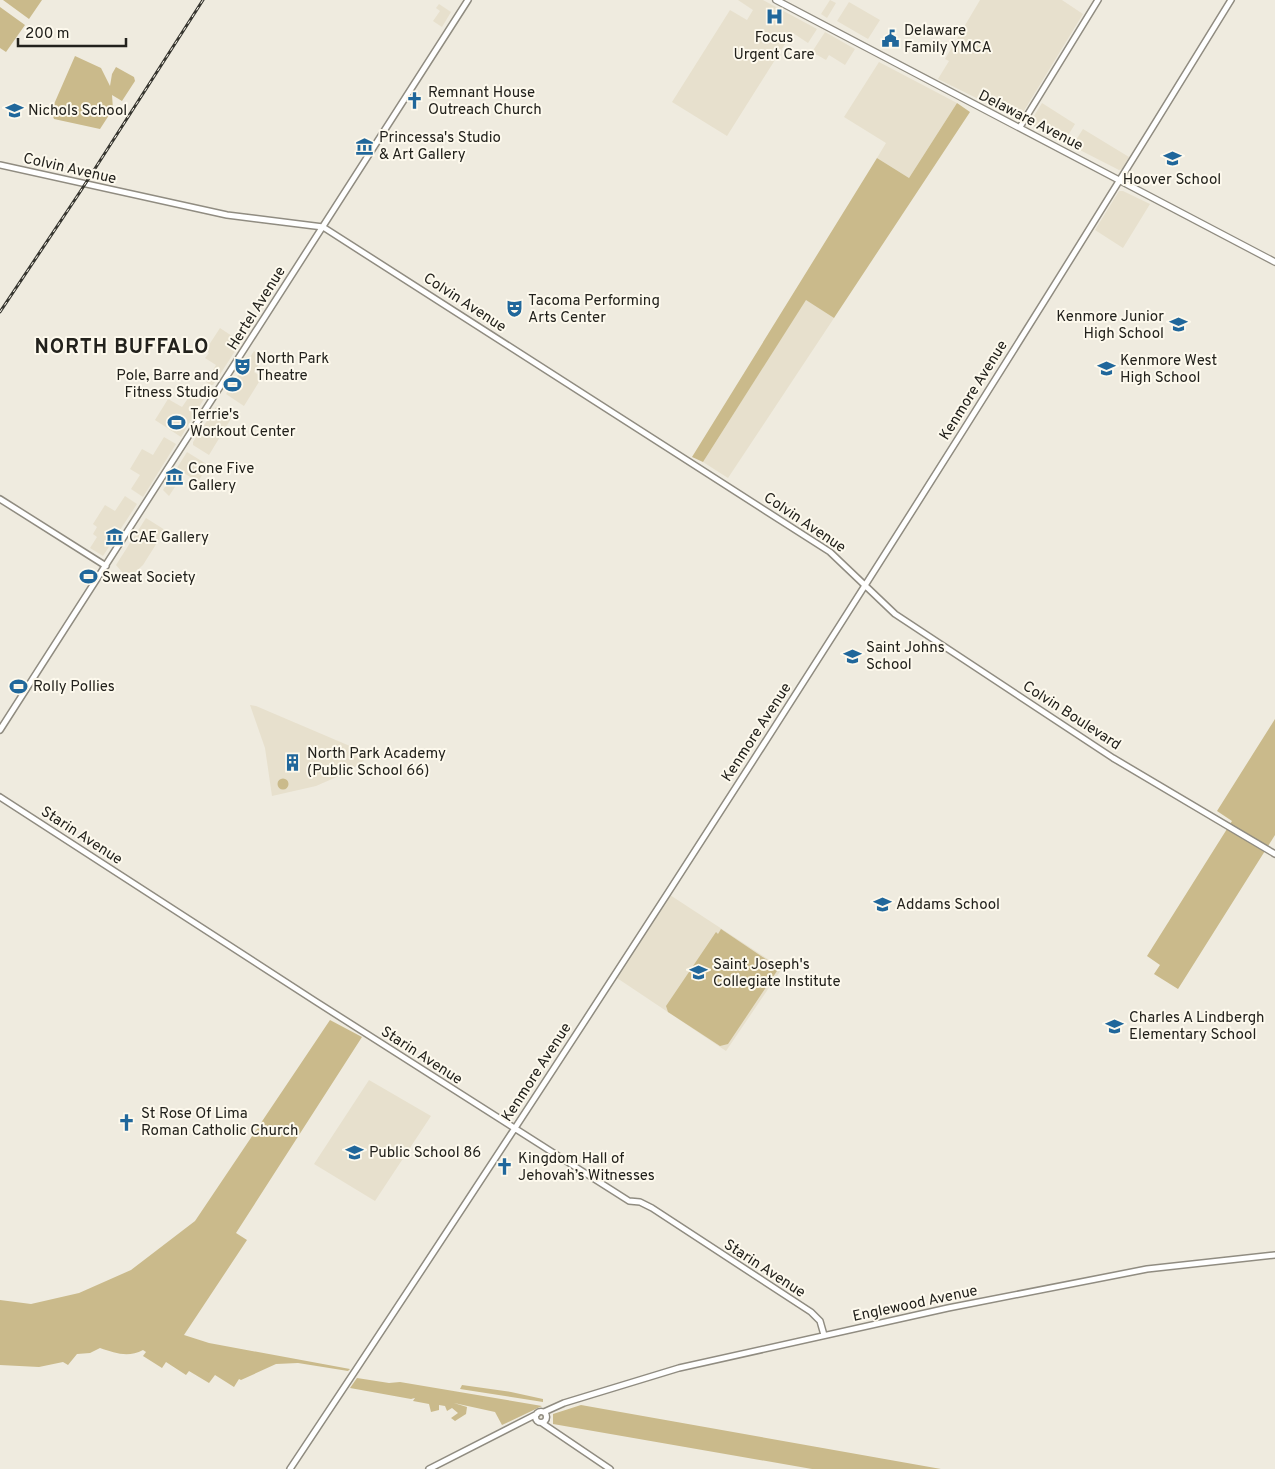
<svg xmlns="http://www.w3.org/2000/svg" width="1275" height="1469" font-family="Overpass,sans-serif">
<rect width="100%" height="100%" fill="#efebdf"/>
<path fill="#e7e0cd" d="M738,0h25l54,29 -9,14 -15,-10 -3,5 -9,-5 -3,7 7,4 -58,92 -55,-34 58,-92 17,10 6,-10z
M830,0l6,3 -9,15 -6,-4z
M980,0h82l21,14 -64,105 -81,-40 11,-18 -4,-2z
M849,2l31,18 -12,19 -31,-18z
M439,4l12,8 -9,15 -9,-6 7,-10 -4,-3z
M825,32l30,17 -10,16 -16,-10 -3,5 -14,-8z
M879,62l78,41 -48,75 -32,-20 9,-15 -42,-26z
M1042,103l33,21 -11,18 -35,-18z
M1083,129l46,28 -7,12 -3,1 -47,-24z
M1119,191h4l27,13 -27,44 -28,-18z
M806,299l28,19 -106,160 -25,-16z
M220,328l21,14 -28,43h-2l-5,-3 10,-17 -11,-7 4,-5 -4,-2z
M254,351l9,6 -9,15 8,5 -18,29 -18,-12z
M200,389l7,5 -26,43 -26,-17 13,-21 14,8 9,-13 5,2z
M216,407l16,10 -23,38 -16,-10v-3z
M164,437l12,7 -33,53 -12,-8 9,-14 -10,-6 12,-20 11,6z
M187,452l21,13 -10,17 -14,-9 -15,23 -6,-6z
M125,496l12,8 -34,52 -13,-8 7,-11 -4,-3 4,-7 -4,-3 12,-19 10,6z
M146,518l19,12 -22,35 -15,14 -12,-14z
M250,705l6,1 115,49 -23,17 -32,14 -44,10 -7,-48z
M670,895l110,72 1,3 -55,81 -109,-73z
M369,1080l62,36 -56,85 -61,-37z"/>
<path fill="#caba8b" d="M3,0h39l-13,19z
M0,7l25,18 -19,27 -6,-4z
M75,56l26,12 9,18 2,-12 4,-7 18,10 1,4 -13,20 -10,-6 1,14 -13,20 -46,-10 -3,-8z
M957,103l13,9 -136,206 -28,-18 -103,162 -11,-5 185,-299 32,20z
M1275,719v116l-97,154 -24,-15 6,-9 -13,-9 85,-135 -15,-10z
M277.5 784a5.5 5.5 0 1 1 11 0a5.5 5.5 0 1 1-11 0Z
M721,929l58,39 -51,76 -8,2 -52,-34 -2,-6 50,-74 2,2z
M330,1020l32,17 -126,196 11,7 -63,95 25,8 141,26 -2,2 -50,-8 -22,1 -35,16 -2,-1 -5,8 -19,-12 -6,8 -20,-12 -3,4 -20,-13 -4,6 -19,-12 3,-4 -3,-2c-15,8 -28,3 -43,-2l-10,5 -13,1 -9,11 -5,-3 -24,5 -39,-2v-65l31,4 48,-11 52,-23 64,-49z
M357,1378l32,5 11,-1 142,24 -40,19 -7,-13 -41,-9 13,4 -1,7 -11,7 -4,-3 7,-5 -6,-5 -5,3 -2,-5 -6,-1v5l-8,2 -2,-8 -16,-3 2,-3 -4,1 -61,-11z
M462,1385l49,7 32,7v3l-83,-13z
M581,1405l360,64h-129l-259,-45v-10z"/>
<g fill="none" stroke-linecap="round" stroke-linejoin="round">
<defs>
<path id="secondary" d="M1020,127l78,-127
M0,165l227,50 96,12 507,325 65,62 218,144 162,96
M0,499l106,67
M0,730l468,-730
M0,797l315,204 314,200 11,1 12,6 159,104 9,9 4,14
M535.5 1417a5.5 5.5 0 1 1 11 0a5.5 5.5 0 1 1-11 0Z
M544,1412l20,-9 115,-35 269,-60 199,-39 128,-14
M542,1423l68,46
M290,1469c322,-484 637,-974 941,-1469
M429,1469l108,-55"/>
<path id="primary" d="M776,0l499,262"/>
</defs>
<use href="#secondary" stroke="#908c81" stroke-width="8"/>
<use href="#primary" stroke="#908c81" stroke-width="8"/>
<use href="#secondary" stroke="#fff" stroke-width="5"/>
<use href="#primary" stroke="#fff" stroke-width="5.5"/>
<defs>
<path id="rail" d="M0,312l80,-120 123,-192"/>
</defs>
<use href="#rail" stroke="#373630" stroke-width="3"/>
<use href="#rail" stroke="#fdf9ed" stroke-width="1" stroke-dasharray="4" stroke-linecap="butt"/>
</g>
<defs>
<symbol id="hospital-bare" viewBox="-9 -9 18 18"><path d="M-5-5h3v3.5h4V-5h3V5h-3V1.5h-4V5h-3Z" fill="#20679b" stroke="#fdf9ed" stroke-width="2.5" paint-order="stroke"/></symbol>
<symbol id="civic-bare" viewBox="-9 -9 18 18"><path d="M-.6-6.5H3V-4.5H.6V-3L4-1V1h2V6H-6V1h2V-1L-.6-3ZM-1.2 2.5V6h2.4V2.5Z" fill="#20679b" stroke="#fdf9ed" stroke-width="2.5" paint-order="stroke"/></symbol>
<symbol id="church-bare" viewBox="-9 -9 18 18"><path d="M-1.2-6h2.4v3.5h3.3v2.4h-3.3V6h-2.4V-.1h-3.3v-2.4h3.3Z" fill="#20679b" stroke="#fdf9ed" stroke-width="2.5" paint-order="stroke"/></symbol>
<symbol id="school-bare" viewBox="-9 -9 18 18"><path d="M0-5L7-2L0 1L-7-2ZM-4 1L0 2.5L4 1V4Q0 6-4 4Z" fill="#20679b" stroke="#fdf9ed" stroke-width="2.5" paint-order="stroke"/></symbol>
<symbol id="museum-bare" viewBox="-9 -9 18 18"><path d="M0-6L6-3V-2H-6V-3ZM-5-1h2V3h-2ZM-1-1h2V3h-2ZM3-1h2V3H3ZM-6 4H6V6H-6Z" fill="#20679b" stroke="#fdf9ed" stroke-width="2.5" paint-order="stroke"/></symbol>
<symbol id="theatre-bare" viewBox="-9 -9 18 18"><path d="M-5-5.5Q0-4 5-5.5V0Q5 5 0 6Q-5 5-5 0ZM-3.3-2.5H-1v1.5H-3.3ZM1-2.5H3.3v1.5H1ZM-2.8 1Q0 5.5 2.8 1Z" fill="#20679b" stroke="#fdf9ed" stroke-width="2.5" paint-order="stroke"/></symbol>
<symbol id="stadium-bare" viewBox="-9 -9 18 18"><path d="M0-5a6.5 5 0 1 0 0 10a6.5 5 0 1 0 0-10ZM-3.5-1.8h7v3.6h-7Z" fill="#20679b" stroke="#fdf9ed" stroke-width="2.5" paint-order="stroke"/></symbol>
<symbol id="building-bare" viewBox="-9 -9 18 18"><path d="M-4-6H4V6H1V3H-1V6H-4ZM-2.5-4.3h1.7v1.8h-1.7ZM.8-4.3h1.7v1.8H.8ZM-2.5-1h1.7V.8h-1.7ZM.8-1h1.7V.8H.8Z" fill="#20679b" stroke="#fdf9ed" stroke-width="2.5" paint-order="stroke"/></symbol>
</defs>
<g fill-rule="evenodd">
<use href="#hospital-bare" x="762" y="4" width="25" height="25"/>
<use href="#civic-bare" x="878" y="26" width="25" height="25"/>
<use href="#church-bare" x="402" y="88" width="25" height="25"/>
<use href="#school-bare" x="2" y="98" width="25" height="25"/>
<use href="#museum-bare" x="352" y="134" width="25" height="25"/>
<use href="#school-bare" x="1160" y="146" width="25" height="25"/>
<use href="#theatre-bare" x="502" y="296" width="25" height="25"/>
<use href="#school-bare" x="1166" y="312" width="25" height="25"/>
<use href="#theatre-bare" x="230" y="354" width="25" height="25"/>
<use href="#school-bare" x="1094" y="356" width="25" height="25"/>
<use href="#stadium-bare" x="220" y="372" width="25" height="25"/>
<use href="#stadium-bare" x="164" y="410" width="25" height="25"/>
<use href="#museum-bare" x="162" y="464" width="25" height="25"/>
<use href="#museum-bare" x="102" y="524" width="25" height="25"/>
<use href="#stadium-bare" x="76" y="564" width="25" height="25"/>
<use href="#school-bare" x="840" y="644" width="25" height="25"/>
<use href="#stadium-bare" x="6" y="674" width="25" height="25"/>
<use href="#building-bare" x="280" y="750" width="25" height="25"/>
<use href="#school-bare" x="870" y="892" width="25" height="25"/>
<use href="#school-bare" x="686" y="960" width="25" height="25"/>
<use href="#school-bare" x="1102" y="1014" width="25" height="25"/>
<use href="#church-bare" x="114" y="1110" width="25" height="25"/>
<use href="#school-bare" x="342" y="1140" width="25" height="25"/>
<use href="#church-bare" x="492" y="1154" width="25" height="25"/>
</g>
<g text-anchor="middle" stroke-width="4" stroke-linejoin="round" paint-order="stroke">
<g font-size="15" fill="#22211c" stroke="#fdf9ed" text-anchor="start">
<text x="904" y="35">Delaware<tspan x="904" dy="17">Family YMCA</tspan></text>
<text x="774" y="42" text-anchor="middle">Focus<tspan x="774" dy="17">Urgent Care</tspan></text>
<text x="428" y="97">Remnant House<tspan x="428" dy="17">Outreach Church</tspan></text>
<text x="28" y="115">Nichols School</text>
<text x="379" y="142">Princessa's Studio<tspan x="379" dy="17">&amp; Art Gallery</tspan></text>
<text x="1172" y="184" text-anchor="middle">Hoover School</text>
<text x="528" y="305">Tacoma Performing<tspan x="528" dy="17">Arts Center</tspan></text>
<text x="1164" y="321" text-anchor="end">Kenmore Junior<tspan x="1164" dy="17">High School</tspan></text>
<text x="256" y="363">North Park<tspan x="256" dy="17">Theatre</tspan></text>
<text x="1120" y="365">Kenmore West<tspan x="1120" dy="17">High School</tspan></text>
<text x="219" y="380" text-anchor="end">Pole, Barre and<tspan x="219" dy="17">Fitness Studio</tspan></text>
<text x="190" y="419">Terrie's<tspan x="190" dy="17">Workout Center</tspan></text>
<text x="188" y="473">Cone Five<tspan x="188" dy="17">Gallery</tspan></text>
<text x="129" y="542">CAE Gallery</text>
<text x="102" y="582">Sweat Society</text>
<text x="866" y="652">Saint Johns<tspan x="866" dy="17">School</tspan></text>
<text x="33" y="691">Rolly Pollies</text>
<text x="307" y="758">North Park Academy<tspan x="307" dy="17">(Public School 66)</tspan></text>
<text x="896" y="909">Addams School</text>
<text x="713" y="969">Saint Joseph's<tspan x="713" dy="17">Collegiate Institute</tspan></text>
<text x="1129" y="1022">Charles A Lindbergh<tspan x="1129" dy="17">Elementary School</tspan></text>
<text x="141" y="1118">St Rose Of Lima<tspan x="141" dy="17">Roman Catholic Church</tspan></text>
<text x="369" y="1157">Public School 86</text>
<text x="518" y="1163">Kingdom Hall of<tspan x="518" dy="17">Jehovah’s Witnesses</tspan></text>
</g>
<g font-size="15" fill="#22211c" stroke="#fdf9ed">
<text transform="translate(1031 120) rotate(27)" y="5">Delaware Avenue</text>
<text transform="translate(70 168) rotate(13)" y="5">Colvin Avenue</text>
<text transform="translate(465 302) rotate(33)" y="5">Colvin Avenue</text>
<text transform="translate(256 308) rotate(-58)" y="5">Hertel Avenue</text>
<text transform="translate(973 390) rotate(-58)" y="5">Kenmore Avenue</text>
<text transform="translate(805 522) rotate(34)" y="5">Colvin Avenue</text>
<text transform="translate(1072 715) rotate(33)" y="5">Colvin Boulevard</text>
<text transform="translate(756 732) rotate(-57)" y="5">Kenmore Avenue</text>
<text transform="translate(82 835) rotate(33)" y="5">Starin Avenue</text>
<text transform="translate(422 1055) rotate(33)" y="5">Starin Avenue</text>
<text transform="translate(536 1072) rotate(-57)" y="5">Kenmore Avenue</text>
<text transform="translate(765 1268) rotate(33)" y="5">Starin Avenue</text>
<text transform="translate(915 1303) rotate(-12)" y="5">Englewood Avenue</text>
</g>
<g font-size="20" font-weight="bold" letter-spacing="1" fill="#22211c" stroke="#fdf9ed">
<text x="122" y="353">NORTH BUFFALO</text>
</g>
</g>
<path d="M18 38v8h108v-8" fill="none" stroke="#22211c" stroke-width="2.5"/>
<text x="25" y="38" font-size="15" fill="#22211c" stroke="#fdf9ed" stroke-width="4" paint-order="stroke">200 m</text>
</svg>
